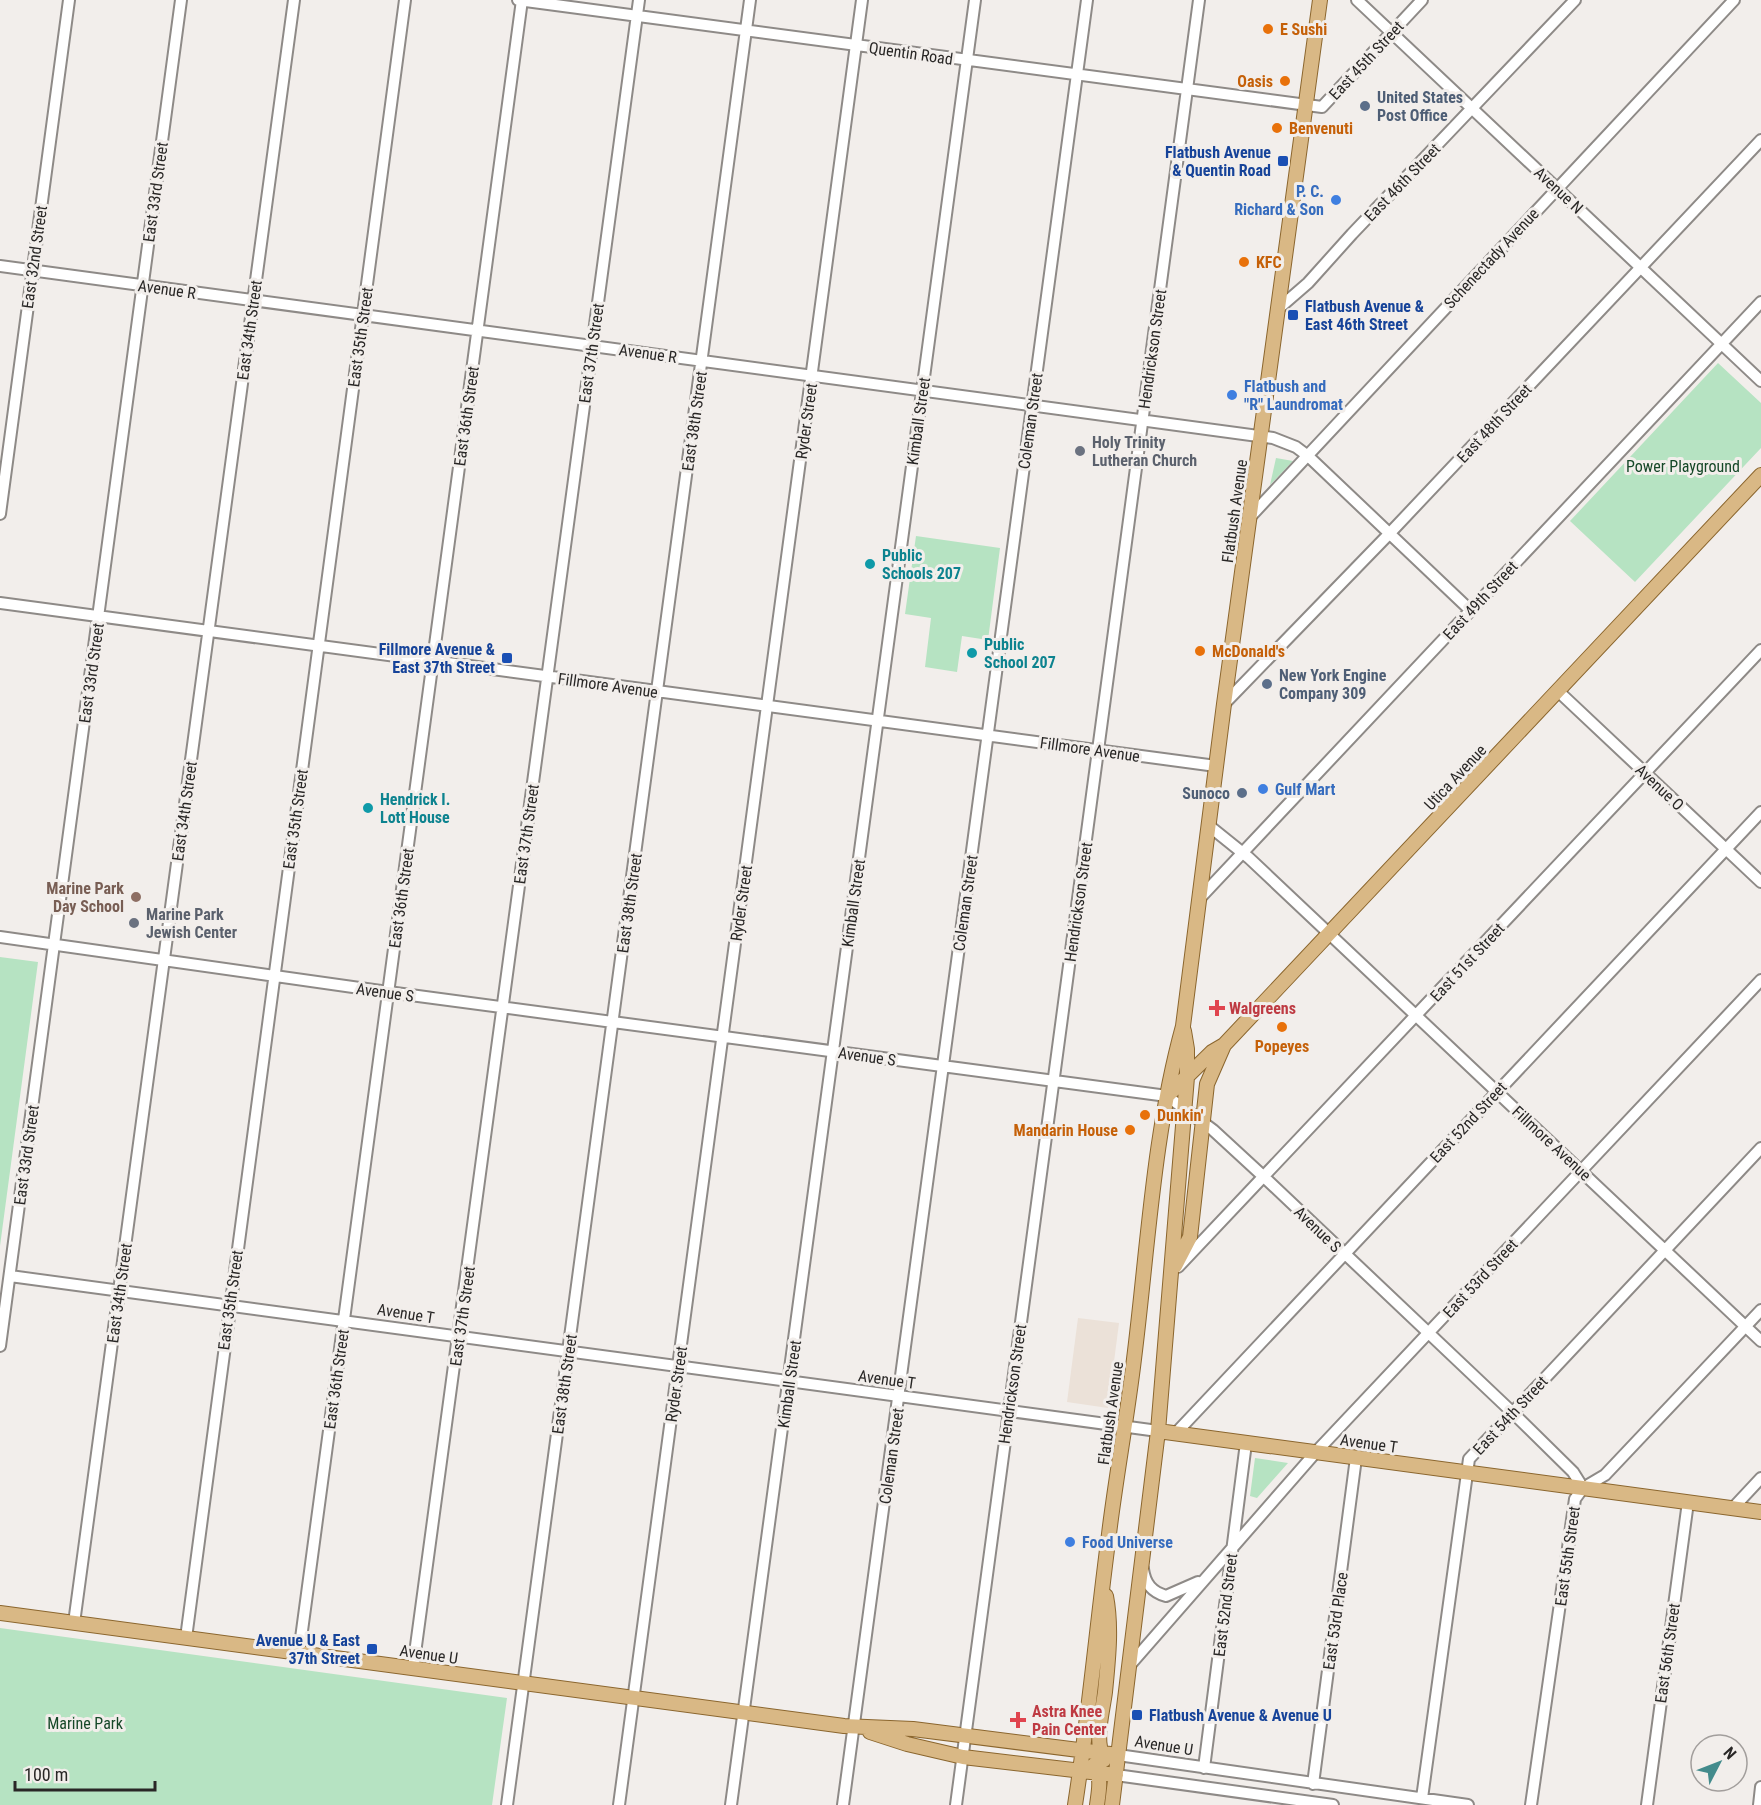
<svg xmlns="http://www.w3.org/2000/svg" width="1761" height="1805" font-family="'Roboto Condensed',sans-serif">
<rect width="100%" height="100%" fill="#f2eeeb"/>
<path fill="#ebe1d8" d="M1078,1318l41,5 -11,85 -41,-6z"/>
<path fill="#b6e3c2" d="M1718,363l43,40v45l-126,134 -65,-61z
M1276,458l17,3 -23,24z
M916,536l84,12 -12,92 -26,-4 -5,36 -32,-5 6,-49 -26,-4z
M0,957l38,5 -38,284z
M1255,1458l33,5 -31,35 -7,-2z
M0,1628l507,70 -15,107h-492z"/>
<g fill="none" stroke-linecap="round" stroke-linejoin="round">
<defs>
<path id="minor" d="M518,0l804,107 100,-107
M1357,0l404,381
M0,266l1273,172 23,9 12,9 162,154
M1278,309l30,-26 44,-49 223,-234
M0,514l69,-514
M1250,517l484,-517
M0,603l1216,163
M1558,691l203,191
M1224,704l165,-170 372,-394
M1208,825l41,33 512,483
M1199,899l562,-597
M0,937l388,55 779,104 46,34 51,47 248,235 61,60 10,16
M1178,1267l583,-617
M10,1276l1148,155
M0,1346l181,-1346
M1176,1433l585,-621
M1733,1508l28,-30
M1143,1569c2,15 9,23 23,27l32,-14
M74,1623l220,-1623
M186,1638l219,-1638
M299,1653l223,-1653
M1130,1665l186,-213 445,-472
M413,1668l226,-1668
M1118,1755l350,50
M1204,1768l42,-325
M1116,1775l217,30
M1313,1784l43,-326
M1422,1798l47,-339 292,-311
M507,1805l243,-1805
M619,1805l243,-1805
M731,1805l244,-1805
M843,1805l244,-1805
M956,1805l243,-1805
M1531,1805l44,-306 8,-11 22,-13 156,-165
M1647,1805l41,-303
M1759,1805l2,-18"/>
<path id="major" d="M1167,1096l45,-44 12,-7 537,-570
M1175,1266l15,-29 17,-153 17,-39
M1158,1431l603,81
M0,1613l844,113 69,3 205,26
M870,1732l37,12 56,13 153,18
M1104,1760c-10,-21 -2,-45 1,-68 3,-31 7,-65 1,-96
M1094,1765c8,13 5,25 3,40
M1075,1805c14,-90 22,-180 34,-271 7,-58 18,-116 25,-175 14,-111 19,-224 49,-333l41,-322 96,-704
M1112,1805l46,-374 29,-354v-28l-3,-18"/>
</defs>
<use href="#minor" stroke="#8e8a87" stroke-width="14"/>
<use href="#major" stroke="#8b662e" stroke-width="16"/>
<use href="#minor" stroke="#fff" stroke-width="10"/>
<use href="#major" stroke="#d9b885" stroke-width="14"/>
</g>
<g fill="#e8710a" stroke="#f2eeeb" stroke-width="2">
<circle cx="1268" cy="29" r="6"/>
<circle cx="1285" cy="81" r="6"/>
<circle cx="1277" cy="128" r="6"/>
<circle cx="1244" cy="262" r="6"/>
<circle cx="1200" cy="651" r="6"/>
<circle cx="1282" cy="1027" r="6"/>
<circle cx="1145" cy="1115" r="6"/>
<circle cx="1130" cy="1130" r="6"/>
</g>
<g fill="#5c6f8a" stroke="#f2eeeb" stroke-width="2">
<circle cx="1365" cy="106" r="6"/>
<circle cx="1267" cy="684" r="6"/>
<circle cx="1242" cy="793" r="6"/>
</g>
<g fill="#1a4fb4" stroke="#f2eeeb" stroke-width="2">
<rect x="1277" y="155" width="12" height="12" rx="3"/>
<rect x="1287" y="309" width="12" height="12" rx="3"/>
<rect x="501" y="652" width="12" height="12" rx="3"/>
<rect x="366" y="1643" width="12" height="12" rx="3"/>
<rect x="1131" y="1709" width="12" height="12" rx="3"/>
</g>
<g fill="#3f7fe0" stroke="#f2eeeb" stroke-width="2">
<circle cx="1336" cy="200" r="6"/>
<circle cx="1232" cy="395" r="6"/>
<circle cx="1263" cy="789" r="6"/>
<circle cx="1070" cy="1542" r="6"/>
</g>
<g fill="#6b7280" stroke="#f2eeeb" stroke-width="2">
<circle cx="1080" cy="451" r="6"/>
<circle cx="134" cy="923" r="6"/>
</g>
<g fill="#0f9aa8" stroke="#f2eeeb" stroke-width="2">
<circle cx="870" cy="564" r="6"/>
<circle cx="972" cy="653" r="6"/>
<circle cx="368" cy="808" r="6"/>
</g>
<circle fill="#8d6e63" stroke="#f2eeeb" stroke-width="2" cx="136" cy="897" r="6"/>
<g fill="#e0444e" stroke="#f2eeeb" stroke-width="2">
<path d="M1214 999h6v6h6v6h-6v6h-6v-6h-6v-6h6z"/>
<path d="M1015 1711h6v6h6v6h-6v6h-6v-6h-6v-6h6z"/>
</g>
<g text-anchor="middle" stroke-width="6" stroke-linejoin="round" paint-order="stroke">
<g font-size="16" font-weight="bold" fill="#c56008" stroke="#f2eeeb" text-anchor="start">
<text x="1280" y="35">E Sushi</text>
<text x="1273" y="87" text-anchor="end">Oasis</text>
<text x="1289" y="134">Benvenuti</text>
<text x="1256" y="268">KFC</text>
<text x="1212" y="657">McDonald's</text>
<text x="1282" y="1052" text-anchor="middle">Popeyes</text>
<text x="1157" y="1121">Dunkin'</text>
<text x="1118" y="1136" text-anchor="end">Mandarin House</text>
</g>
<g font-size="16" fill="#292726" stroke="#f2eeeb">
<text transform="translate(911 53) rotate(8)" y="6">Quentin Road</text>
<text transform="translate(1366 60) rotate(-47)" y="6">East 45th Street</text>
<text transform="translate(1402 182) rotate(-46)" y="6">East 46th Street</text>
<text transform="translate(1559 190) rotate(43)" y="6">Avenue N</text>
<text transform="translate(155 192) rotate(-82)" y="6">East 33rd Street</text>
<text transform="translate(34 257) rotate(-82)" y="6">East 32nd Street</text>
<text transform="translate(1491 258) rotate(-47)" y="6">Schenectady Avenue</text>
<text transform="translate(167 289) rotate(8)" y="6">Avenue R</text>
<text transform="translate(249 330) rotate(-82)" y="6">East 34th Street</text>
<text transform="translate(360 337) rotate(-82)" y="6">East 35th Street</text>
<text transform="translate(1152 349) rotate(-82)" y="6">Hendrickson Street</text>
<text transform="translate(591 353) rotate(-82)" y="6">East 37th Street</text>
<text transform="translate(648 353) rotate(8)" y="6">Avenue R</text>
<text transform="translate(466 416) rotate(-82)" y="6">East 36th Street</text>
<text transform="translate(694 421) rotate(-82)" y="6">East 38th Street</text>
<text transform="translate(806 421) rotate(-82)" y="6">Ryder Street</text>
<text transform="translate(918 421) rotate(-82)" y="6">Kimball Street</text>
<text transform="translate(1030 421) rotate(-82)" y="6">Coleman Street</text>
<text transform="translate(1494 423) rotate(-47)" y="6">East 48th Street</text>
<text transform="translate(1234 511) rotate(-82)" y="6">Flatbush Avenue</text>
<text transform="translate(1480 600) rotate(-47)" y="6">East 49th Street</text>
<text transform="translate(91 673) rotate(-82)" y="6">East 33rd Street</text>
<text transform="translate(608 685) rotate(8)" y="6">Fillmore Avenue</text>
<text transform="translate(1090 749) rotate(8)" y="6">Fillmore Avenue</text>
<text transform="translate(1455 777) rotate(-47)" y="6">Utica Avenue</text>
<text transform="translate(1660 787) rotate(43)" y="6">Avenue O</text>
<text transform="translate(184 811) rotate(-82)" y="6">East 34th Street</text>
<text transform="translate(295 819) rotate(-82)" y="6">East 35th Street</text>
<text transform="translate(526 834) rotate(-82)" y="6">East 37th Street</text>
<text transform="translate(401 898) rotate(-82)" y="6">East 36th Street</text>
<text transform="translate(1078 902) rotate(-82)" y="6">Hendrickson Street</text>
<text transform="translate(629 903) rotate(-82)" y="6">East 38th Street</text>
<text transform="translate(741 903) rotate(-82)" y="6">Ryder Street</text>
<text transform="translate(853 903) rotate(-82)" y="6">Kimball Street</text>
<text transform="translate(965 903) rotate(-82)" y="6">Coleman Street</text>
<text transform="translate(1467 962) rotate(-47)" y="6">East 51st Street</text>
<text transform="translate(385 992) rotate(8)" y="6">Avenue S</text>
<text transform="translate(867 1056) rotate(8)" y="6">Avenue S</text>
<text transform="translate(1468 1122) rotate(-47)" y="6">East 52nd Street</text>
<text transform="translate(1552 1143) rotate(43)" y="6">Fillmore Avenue</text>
<text transform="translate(26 1155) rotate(-82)" y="6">East 33rd Street</text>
<text transform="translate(1318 1229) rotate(44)" y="6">Avenue S</text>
<text transform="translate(1480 1278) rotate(-47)" y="6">East 53rd Street</text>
<text transform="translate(119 1293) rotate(-82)" y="6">East 34th Street</text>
<text transform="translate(230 1300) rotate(-82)" y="6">East 35th Street</text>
<text transform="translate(406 1313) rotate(9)" y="6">Avenue T</text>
<text transform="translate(462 1316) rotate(-82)" y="6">East 37th Street</text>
<text transform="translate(336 1379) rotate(-82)" y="6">East 36th Street</text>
<text transform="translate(887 1379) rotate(8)" y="6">Avenue T</text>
<text transform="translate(564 1384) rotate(-82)" y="6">East 38th Street</text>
<text transform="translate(676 1384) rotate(-82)" y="6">Ryder Street</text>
<text transform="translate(789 1384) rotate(-82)" y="6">Kimball Street</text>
<text transform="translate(1012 1384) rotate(-82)" y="6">Hendrickson Street</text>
<text transform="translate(1110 1413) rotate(-82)" y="6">Flatbush Avenue</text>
<text transform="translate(1510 1415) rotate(-47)" y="6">East 54th Street</text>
<text transform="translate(1369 1443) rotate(8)" y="6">Avenue T</text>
<text transform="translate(891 1456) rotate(-82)" y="6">Coleman Street</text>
<text transform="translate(1567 1556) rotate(-82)" y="6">East 55th Street</text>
<text transform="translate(1225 1605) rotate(-83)" y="6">East 52nd Street</text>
<text transform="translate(1335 1621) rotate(-82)" y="6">East 53rd Place</text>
<text transform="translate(1667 1653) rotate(-82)" y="6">East 56th Street</text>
<text transform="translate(429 1654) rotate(8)" y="6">Avenue U</text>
<text transform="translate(1164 1745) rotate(9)" y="6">Avenue U</text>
</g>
<g font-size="16" font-weight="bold" fill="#4e5e75" stroke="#f2eeeb" text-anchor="start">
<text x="1377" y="103">United States<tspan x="1377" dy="18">Post Office</tspan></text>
<text x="1279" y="681">New York Engine<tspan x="1279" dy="18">Company 309</tspan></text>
<text x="1230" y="799" text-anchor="end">Sunoco</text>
</g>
<g font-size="16" font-weight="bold" fill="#164399" stroke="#f2eeeb" text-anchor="end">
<text x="1271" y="158">Flatbush Avenue<tspan x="1271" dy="18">&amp; Quentin Road</tspan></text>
<text x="1305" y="312" text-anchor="start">Flatbush Avenue &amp;<tspan x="1305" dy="18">East 46th Street</tspan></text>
<text x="495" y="655">Fillmore Avenue &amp;<tspan x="495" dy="18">East 37th Street</tspan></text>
<text x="360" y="1646">Avenue U &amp; East<tspan x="360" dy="18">37th Street</tspan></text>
<text x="1149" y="1721" text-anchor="start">Flatbush Avenue &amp; Avenue U</text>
</g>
<g font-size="16" font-weight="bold" fill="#366cbe" stroke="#f2eeeb" text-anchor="start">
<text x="1324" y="197" text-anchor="end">P. C.<tspan x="1324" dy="18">Richard &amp; Son</tspan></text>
<text x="1244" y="392">Flatbush and<tspan x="1244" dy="18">"R" Laundromat</tspan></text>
<text x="1275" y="795">Gulf Mart</text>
<text x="1082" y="1548">Food Universe</text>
</g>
<g font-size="16" font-weight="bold" fill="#5b616d" stroke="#f2eeeb" text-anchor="start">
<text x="1092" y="448">Holy Trinity<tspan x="1092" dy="18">Lutheran Church</tspan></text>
<text x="146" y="920">Marine Park<tspan x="146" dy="18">Jewish Center</tspan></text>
</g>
<g font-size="16" fill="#154828" stroke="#f2eeeb">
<text x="1683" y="472">Power Playground</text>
<text x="85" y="1729">Marine Park</text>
</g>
<g font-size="16" font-weight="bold" fill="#0d838f" stroke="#f2eeeb" text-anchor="start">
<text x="882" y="561">Public<tspan x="882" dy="18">Schools 207</tspan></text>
<text x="984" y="650">Public<tspan x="984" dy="18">School 207</tspan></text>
<text x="380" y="805">Hendrick I.<tspan x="380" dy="18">Lott House</tspan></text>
</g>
<g font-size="16" font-weight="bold" fill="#785e54" stroke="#f2eeeb" text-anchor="end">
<text x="124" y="894">Marine Park<tspan x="124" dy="18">Day School</tspan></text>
</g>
<g font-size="16" font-weight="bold" fill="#be3a42" stroke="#f2eeeb" text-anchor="start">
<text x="1229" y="1014">Walgreens</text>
<text x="1032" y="1717">Astra Knee<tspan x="1032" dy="18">Pain Center</tspan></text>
</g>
</g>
<g transform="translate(1719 1763) rotate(48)"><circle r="28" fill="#f2eeeb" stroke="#a29e9c" stroke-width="1.5"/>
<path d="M0-4.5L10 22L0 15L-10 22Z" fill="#438b8c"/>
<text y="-9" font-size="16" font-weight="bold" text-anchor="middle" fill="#292726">N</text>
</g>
<path d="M15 1781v9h140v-9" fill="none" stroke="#292726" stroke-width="3"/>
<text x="24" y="1781" font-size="18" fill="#292726" stroke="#f2eeeb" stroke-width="4.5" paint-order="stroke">100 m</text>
</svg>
